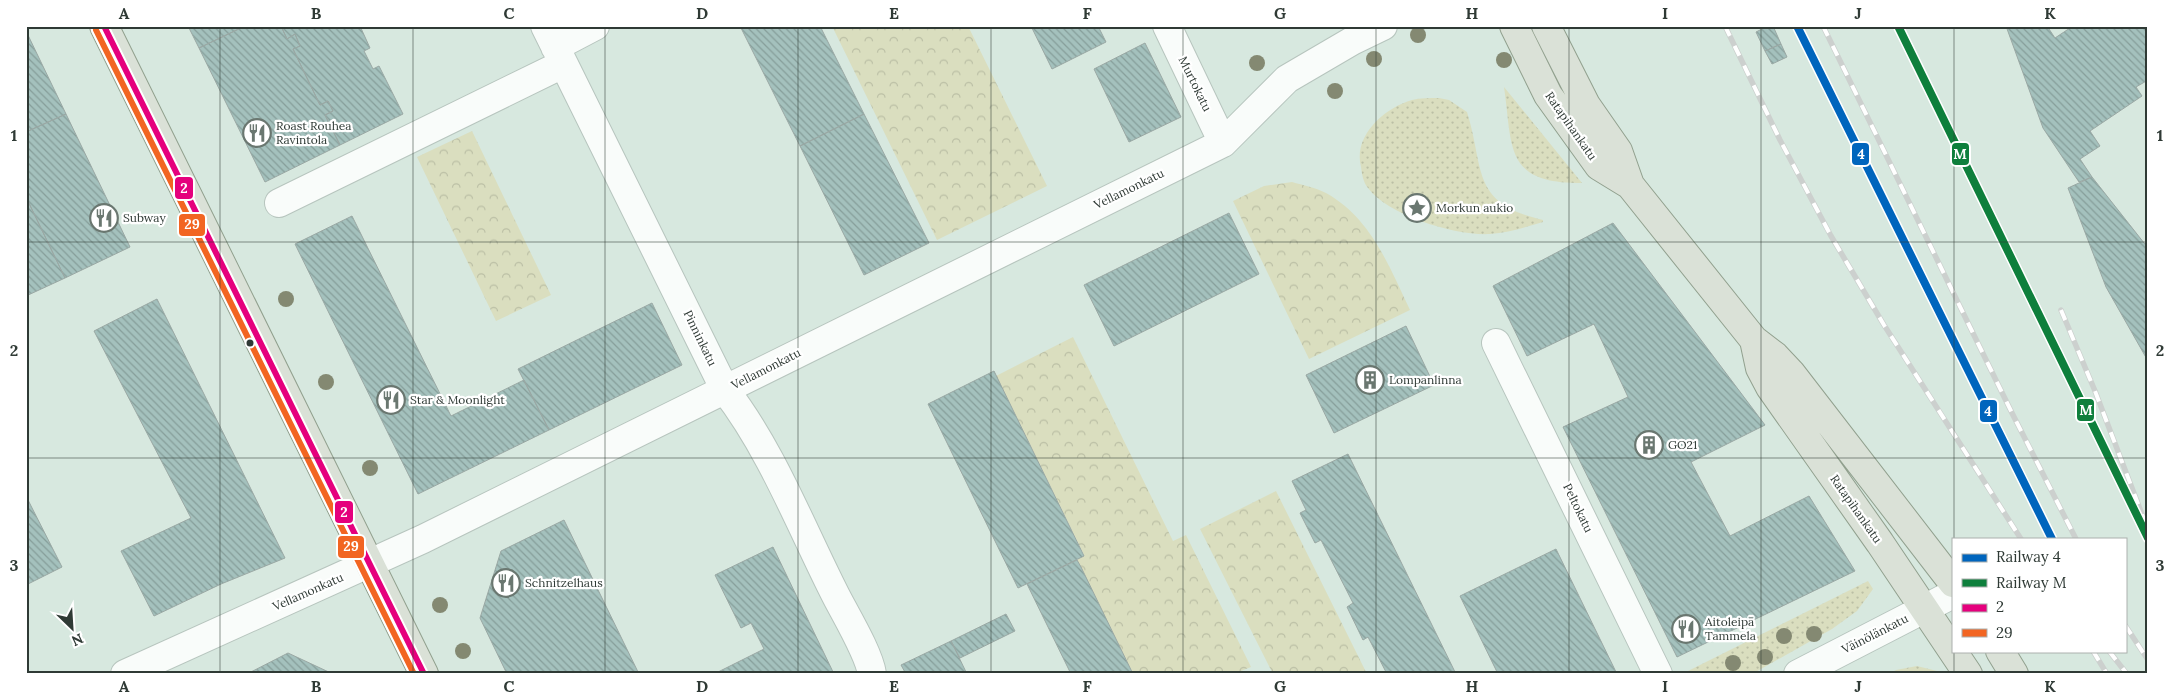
<svg xmlns="http://www.w3.org/2000/svg" width="2174" height="700" font-family="Lora,serif">
<defs>
<pattern id="grass-dots" width="8" height="8" patternUnits="userSpaceOnUse" patternTransform="scale(1.25)"><rect width="8" height="8" fill="#dadebf"/><path d="M2 2h.1M6 6h.1" fill="none" stroke="#bbbfa5" stroke-width="1.8" stroke-linecap="round"/></pattern>
<pattern id="park-crowns" width="20" height="18" patternUnits="userSpaceOnUse" patternTransform="scale(1.25)"><rect width="20" height="18" fill="#dadebf"/><path d="M2 6a3 3 0 1 1 6 0M12 15a3 3 0 1 1 6 0" fill="none" stroke="#bbbfa5"/></pattern>
<pattern id="building-back-hatch" width="6" height="6" patternUnits="userSpaceOnUse" patternTransform="scale(1.25)"><rect width="6" height="6" fill="#a4c1bd"/><path d="M-1 5l2 2M0 0l6 6M5-1l2 2" fill="none" stroke="#869e9a"/></pattern>
</defs>
<rect width="100%" height="100%" fill="#d7e8df"/>
<path fill="url(#grass-dots)" d="M1504,87l78,96c-78,0 -69,-34 -78,-96z
M1439,98l10,2 18,12c18,58 3,91 76,108v2c-17,5 -35,11 -53,12 -34,2 -101,-18 -122,-46 -5,-6 -6,-14 -7,-21 -8,-31 23,-59 51,-67 8,-2 18,-2 27,-2z
M1868,581l5,8 -16,22 -25,18 -80,45h-70z
M1917,666l20,5 -4,3h-44l7,-4z"/>
<path fill="url(#park-crowns)" d="M832,26h136l79,160 -110,54z
M472,131l79,164 -55,26 -79,-164z
M1292,182c11,3 24,6 34,11 45,25 63,73 84,117l-101,49 -76,-158 31,-15z
M1073,337l100,204 13,-6 65,132 -10,4 1,3h-109l-56,-114 7,-5 -88,-179z
M1276,491l91,183h-94l-73,-145z"/>
<path fill="url(#building-back-hatch)" stroke="#9aa8a4" d="M188,26h57l-46,22z
M245,26h36l6,13 8,-5 5,12 -7,3 27,56 8,-4 5,10 -8,4 15,30 -75,37 -66,-134z
M281,26h79l10,22 -6,3 9,18 6,-3 24,48 -63,31 -15,-30 8,-4 -5,-10 -8,4 -27,-56 7,-3 -5,-12 -8,5z
M740,26h80l44,88 -64,32z
M1031,26h67l8,16 -54,27z
M1768,26h5l8,18 -16,7 -9,-19z
M2006,26h41l8,12 18,-12h75v54l-12,7 6,9 -52,35 10,15 -20,13 12,18 -13,5 -36,-54z
M26,31l40,83 -40,18z
M1145,43l36,74 -52,25 -35,-73z
M1781,44l6,13 -15,7 -7,-13z
M66,114l64,133 -65,31 -39,-81v-65z
M864,114l65,129 -65,32 -64,-129z
M2092,177l56,71v113l-42,-74 -38,-99z
M26,197l39,81 -39,18z
M1229,213l30,61 -145,72 -30,-61z
M352,216l99,200 73,-36 25,50 -131,64 -123,-250z
M1613,223l152,202 -74,37 39,74 79,-40 46,75 -178,86 -114,-230 65,-30 -34,-73 -67,32 -34,-70z
M157,299l128,259 -64,26 -67,32 -33,-65 70,-33 -97,-187z
M652,303l30,62 -133,65 -31,-61z
M1406,326l28,59 -100,48 -28,-58z
M994,371l90,185 -66,32 -90,-184z
M1348,454l108,220h-69l-19,-37 -5,3 -16,-33 6,-4 -32,-63 -6,3 -15,-30 6,-3 -14,-29z
M26,496l36,71 -36,18z
M564,520l75,154h-132l-27,-56 21,-67z
M773,547l61,127h-120l50,-25 -13,-26 -10,5 -26,-53z
M1556,549l61,125h-119l-38,-78z
M1077,560l4,7 52,107h-62l-44,-90z
M1006,614l9,17 -55,27 -9,-17z
M951,641l16,33h-61l-5,-9z
M288,653l45,21h-86z"/>
<g fill="none" stroke-linecap="round" stroke-linejoin="round">
<defs>
<path id="minor" d="M545,26l180,364c46,59 76,137 110,204 10,20 34,59 37,80
M1167,26l56,117
M555,47l40,-21
M279,203l284,-139
M1496,343l162,331
M125,674l298,-135 800,-396 64,-64 65,-38 31,-15
M1798,674l155,-80"/>
<path id="major" d="M104,26l320,648
M1514,26l34,69 51,71 31,19 124,155 21,16 16,17 162,210
M1546,26l40,79 32,46 12,34
M1754,340l6,28 10,19 110,156 88,131
M2000,651l14,23"/>
</defs>
<use href="#minor" stroke="#b7c5be" stroke-width="30"/>
<use href="#major" stroke="#91a08e" stroke-width="30"/>
<use href="#minor" stroke="#f9fcfa" stroke-width="28"/>
<use href="#major" stroke="#dae1d7" stroke-width="28"/>
<defs>
<path id="rail" d="M1725,26l55,114 51,96 53,89 137,214
M1823,26l189,387 64,126
M2061,310l34,81 53,139
M2125,625l23,35
M2093,651l14,23
M2109,651l18,23"/>
</defs>
<use href="#rail" stroke="#ccd0ce" stroke-width="5.5"/>
<use href="#rail" stroke="#fff" stroke-width="4" stroke-dasharray="11" stroke-linecap="butt"/>
<defs>
<path id="bus-1" d="M104,26l320,648"/>
<path id="bus-2" d="M96,30l318,644"/>
</defs>
<use href="#bus-1" stroke="#fff" stroke-width="10"/>
<use href="#bus-2" stroke="#fff" stroke-width="10"/>
<use href="#bus-1" stroke="#e5007d" stroke-width="6"/>
<use href="#bus-2" stroke="#f26522" stroke-width="6"/>
<defs>
<path id="rail-1" d="M1797,26l255,513"/>
<path id="rail-2" d="M1898,26l250,512"/>
</defs>
<use href="#rail-1" stroke="#fff" stroke-width="11"/>
<use href="#rail-2" stroke="#fff" stroke-width="11"/>
<use href="#rail-1" stroke="#0065bd" stroke-width="8"/>
<use href="#rail-2" stroke="#0e7f3c" stroke-width="8"/>
</g>
<g fill="#848972">
<circle cx="1418" cy="35" r="8"/>
<circle cx="1374" cy="59" r="8"/>
<circle cx="1504" cy="60" r="8"/>
<circle cx="1257" cy="63" r="8"/>
<circle cx="1335" cy="91" r="8"/>
<circle cx="286" cy="299" r="8"/>
<circle cx="326" cy="382" r="8"/>
<circle cx="370" cy="468" r="8"/>
<circle cx="440" cy="605" r="8"/>
<circle cx="1814" cy="634" r="8"/>
<circle cx="1784" cy="636" r="8"/>
<circle cx="463" cy="651" r="8"/>
<circle cx="1765" cy="657" r="8"/>
<circle cx="1733" cy="663" r="8"/>
</g>
<path fill="none" stroke="#2f3a35" stroke-width="1" stroke-opacity="0.55" d="M220,26v648M413,26v648M605,26v648M798,26v648M991,26v648M1183,26v648M1376,26v648M1569,26v648M1761,26v648M1954,26v513M26,242h2122M26,458h2122M1954,651v23"/>
<defs>
<symbol id="restaurant-ring" viewBox="-11 -11 22 22"><circle r="9.5" fill="#fff" stroke="#6a7770" stroke-width="1.5"/><path d="M-5-6h1v4h1v-4h1v4h1v-4h1v5L-1.5 .5V6h-2V.5L-5-1ZM5-6V6H3V1.5H1.5Q1.5-4 5-6Z" fill="#6a7770"/></symbol>
<symbol id="sight-ring" viewBox="-11 -11 22 22"><circle r="9.5" fill="#fff" stroke="#6a7770" stroke-width="1.5"/><path d="M0-6L1.8-2.2L6-1.7L2.9 1.2L3.7 5.4L0 3.3L-3.7 5.4L-2.9 1.2L-6-1.7L-1.8-2.2Z" fill="#6a7770"/></symbol>
<symbol id="building-ring" viewBox="-11 -11 22 22"><circle r="9.5" fill="#fff" stroke="#6a7770" stroke-width="1.5"/><path d="M-4-6H4V6H1V3H-1V6H-4ZM-2.5-4.3h1.7v1.8h-1.7ZM.8-4.3h1.7v1.8H.8ZM-2.5-1h1.7V.8h-1.7ZM.8-1h1.7V.8H.8Z" fill="#6a7770"/></symbol>
</defs>
<g fill-rule="evenodd">
<use href="#restaurant-ring" x="241" y="117" width="32" height="32"/>
<use href="#sight-ring" x="1401" y="192" width="32" height="32"/>
<use href="#restaurant-ring" x="88" y="202" width="32" height="32"/>
<use href="#building-ring" x="1354" y="364" width="32" height="32"/>
<use href="#restaurant-ring" x="375" y="384" width="32" height="32"/>
<use href="#building-ring" x="1633" y="429" width="32" height="32"/>
<use href="#restaurant-ring" x="490" y="567" width="32" height="32"/>
<use href="#restaurant-ring" x="1670" y="613" width="32" height="32"/>
</g>
<circle fill="#2f3a35" stroke="#fff" stroke-width="2" cx="250" cy="343" r="4.5"/>
<g text-anchor="middle" stroke-width="4.5" stroke-linejoin="round" paint-order="stroke">
<g font-size="12" fill="#2f3a35" stroke="#fff">
<text transform="translate(1195 84) rotate(64)" y="4">Murtokatu</text>
<text transform="translate(1571 126) rotate(55)" y="4">Ratapihankatu</text>
<text transform="translate(1129 189) rotate(-26)" y="4">Vellamonkatu</text>
<text transform="translate(700 338) rotate(64)" y="4">Pinninkatu</text>
<text transform="translate(766 369) rotate(-27)" y="4">Vellamonkatu</text>
<text transform="translate(1578 508) rotate(64)" y="4">Peltokatu</text>
<text transform="translate(1856 509) rotate(55)" y="4">Ratapihankatu</text>
<text transform="translate(308 592) rotate(-24)" y="4">Vellamonkatu</text>
<text transform="translate(1875 634) rotate(-27)" y="4">Väinölänkatu</text>
</g>
<g font-size="12" fill="#2f3a35" stroke="#fff" text-anchor="start">
<text x="276" y="130">Roast Rouhea<tspan x="276" dy="14">Ravintola</tspan></text>
<text x="1436" y="212">Morkun aukio</text>
<text x="123" y="222">Subway</text>
<text x="1389" y="384">Lompanlinna</text>
<text x="410" y="404">Star &amp; Moonlight</text>
<text x="1668" y="449">GO21</text>
<text x="525" y="587">Schnitzelhaus</text>
<text x="1705" y="626">Aitoleipä<tspan x="1705" dy="14">Tammela</tspan></text>
</g>
</g>
<g stroke="#fff" stroke-width="2">
<rect x="1951" y="142" width="19" height="24" rx="5" fill="#0e7f3c"/>
<rect x="1851" y="142" width="19" height="24" rx="5" fill="#0065bd"/>
<rect x="174" y="176" width="20" height="24" rx="5" fill="#e5007d"/>
<rect x="178" y="213" width="28" height="24" rx="5" fill="#f26522"/>
<rect x="2076" y="398" width="19" height="24" rx="5" fill="#0e7f3c"/>
<rect x="1979" y="399" width="19" height="24" rx="5" fill="#0065bd"/>
<rect x="334" y="500" width="20" height="24" rx="5" fill="#e5007d"/>
<rect x="337" y="535" width="28" height="24" rx="5" fill="#f26522"/>
</g>
<g font-size="14" text-anchor="middle" font-weight="bold" fill="#fff">
<text x="1960" y="159">M</text>
<text x="1861" y="159">4</text>
<text x="184" y="193">2</text>
<text x="192" y="229">29</text>
<text x="2086" y="415">M</text>
<text x="1988" y="416">4</text>
<text x="344" y="517">2</text>
<text x="351" y="551">29</text>
</g>
<rect width="2174" height="700" fill="none" stroke="#ffffff" stroke-width="55"/>
<rect x="1952" y="538" width="175" height="115" fill="#ffffff" stroke="#acb0ae"/>
<rect x="1962" y="554" width="25" height="8" fill="#0065bd" stroke="#acb0ae"/>
<text x="1996" y="562" font-size="15" fill="#2f3a35">Railway 4</text>
<rect x="1962" y="579" width="25" height="8" fill="#0e7f3c" stroke="#acb0ae"/>
<text x="1996" y="588" font-size="15" fill="#2f3a35">Railway M</text>
<rect x="1962" y="604" width="25" height="8" fill="#e5007d" stroke="#acb0ae"/>
<text x="1996" y="612" font-size="15" fill="#2f3a35">2</text>
<rect x="1962" y="629" width="25" height="8" fill="#f26522" stroke="#acb0ae"/>
<text x="1996" y="638" font-size="15" fill="#2f3a35">29</text>
<g transform="translate(72 628) rotate(155)" stroke="#ffffff" stroke-width="4" paint-order="stroke">
<path d="M0-4L9 19L0 12L-9 19Z" fill="#2f3a35"/>
<text y="-8" font-size="14" font-weight="bold" text-anchor="middle" fill="#2f3a35">N</text>
</g>
<rect x="28" y="28" width="2118" height="644" fill="none" stroke="#2f3a35" stroke-width="2"/>
<g font-size="16" text-anchor="middle" font-weight="bold" fill="#2f3a35">
<text x="124" y="19">A</text>
<text x="316" y="19">B</text>
<text x="509" y="19">C</text>
<text x="702" y="19">D</text>
<text x="894" y="19">E</text>
<text x="1087" y="19">F</text>
<text x="1280" y="19">G</text>
<text x="1472" y="19">H</text>
<text x="1665" y="19">I</text>
<text x="1858" y="19">J</text>
<text x="2050" y="19">K</text>
<text x="14" y="141">1</text>
<text x="2160" y="141">1</text>
<text x="14" y="356">2</text>
<text x="2160" y="356">2</text>
<text x="14" y="571">3</text>
<text x="2160" y="571">3</text>
<text x="124" y="692">A</text>
<text x="316" y="692">B</text>
<text x="509" y="692">C</text>
<text x="702" y="692">D</text>
<text x="894" y="692">E</text>
<text x="1087" y="692">F</text>
<text x="1280" y="692">G</text>
<text x="1472" y="692">H</text>
<text x="1665" y="692">I</text>
<text x="1858" y="692">J</text>
<text x="2050" y="692">K</text>
</g>
</svg>
